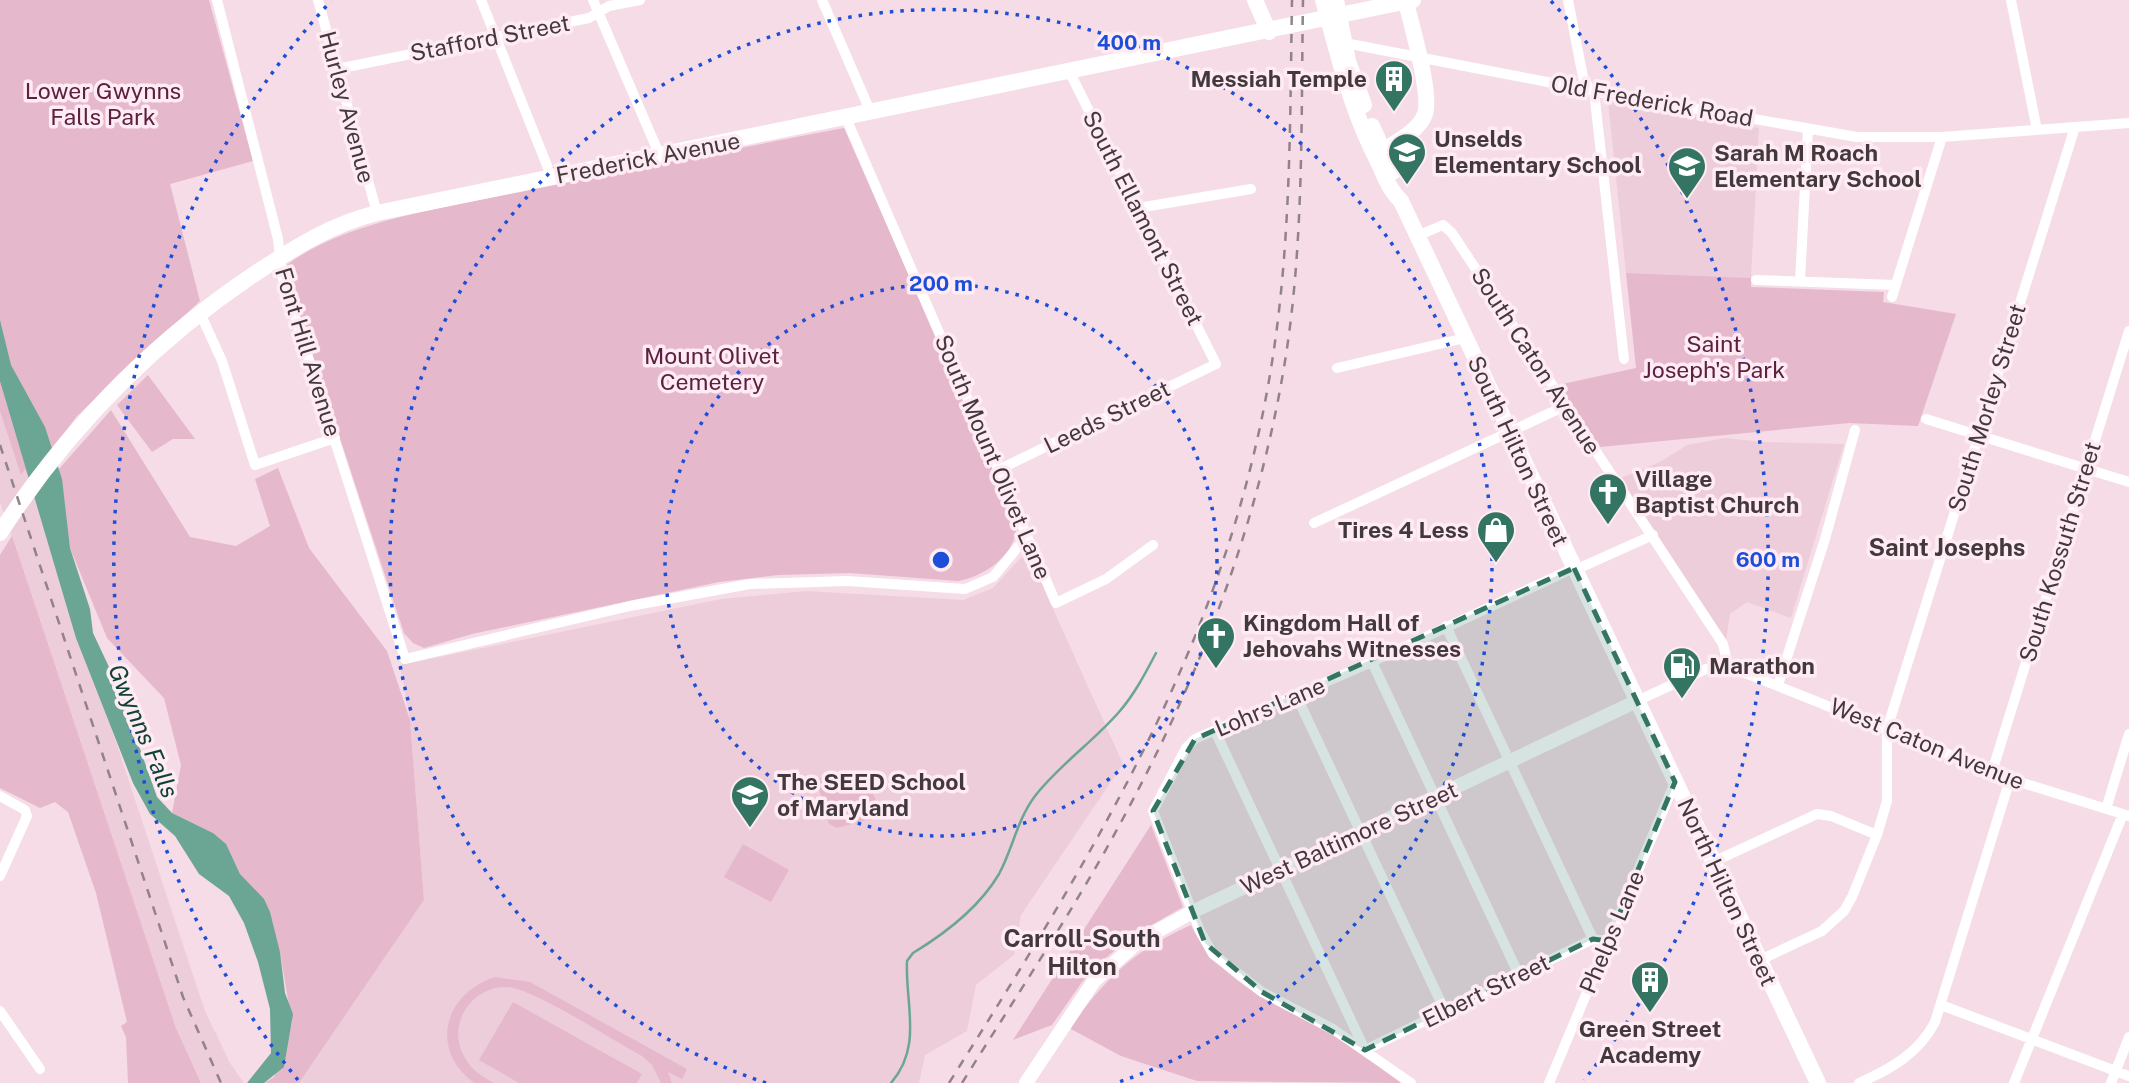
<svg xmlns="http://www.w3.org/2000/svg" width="2129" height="1083" font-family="'Public Sans',sans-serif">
<rect width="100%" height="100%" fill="#f5dce7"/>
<path fill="#eecddb" d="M1608,101l151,27 -8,150 -125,-5z
M0,392l205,619 25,52 14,20h-43l-25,-55 -176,-526z
M1725,438l38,4 81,2 -53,174 -44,-16 -17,12 -4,27 -105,-163 39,-16 27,-17z
M1027,551l96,213 -102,151 -7,40 -38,30 -9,46 -42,24 -6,28h-620l125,-183 -14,-180 -10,-55 321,-66 85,-8 157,9 30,-12z"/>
<path fill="#e5b8cc" d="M0,0h209l44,161 -83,23 30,117 -123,115 -48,63 -4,-10 -4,6 -21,-64z
M844,128l143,324 29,79c-4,27 -34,46 -58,50l-108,-8 -72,2 -59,7 -247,52 -48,14 -11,-5 -9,-10 -119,-362 2,-6c58,-45 170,-60 243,-75 104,-21 209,-42 314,-62z
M1626,273l125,5v9l133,5 -1,10 73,12 -38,112 -69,-3 -249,24 -42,-62 78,-17z
M148,375l47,64h-22l-21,13 -35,-47z
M111,410l79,127 46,9 34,-20 -15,-47 23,-11 31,80 78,103 23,69 14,180 -125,183h-35l10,-6 18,-54 -12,-71 -46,-90 -21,-29 -41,-20 9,-48 -17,-67 -57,-60 -37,-90 -11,-79z
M12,536l164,492 25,55h-73l-2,-46 -5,-11 6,-4 -31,-129 -28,-81 -13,-10 -15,6 -40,-20v-233z
M841,771c25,4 37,22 37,46l-41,11 -8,-4 -13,-45z
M1151,825l32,82 -47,27 -32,25 -22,23 -30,43 -39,15z
M743,844l46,26 -18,32 -47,-25z
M1191,925c28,59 90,81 143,111 24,13 45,31 67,47l-204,-2 -76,-25 -52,-28c39,-51 62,-76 122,-103z
M495,977l35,5 157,87 -5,10 -14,-7 4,11h-11l-9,-18 -10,-9c-28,-15 -108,-67 -134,-69 -35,-2 -61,36 -45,67 6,14 18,22 31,29h-20c-46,-34 -29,-90 21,-106z
M513,1002l129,72 -5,9h-118l-40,-23z"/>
<path fill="#6ba593" d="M0,320l11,45 34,62 17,52 8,69 20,61 3,24 24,51 40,113 15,16 41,20 13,11 14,30 24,25 6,13 10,40 5,41 8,21 -9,53 -20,16h-17l24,-30 -1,-44 -12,-47 -14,-39 -15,-27 -30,-22 -24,-38 -25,-22 -17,-31 -57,-145 -76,-257z"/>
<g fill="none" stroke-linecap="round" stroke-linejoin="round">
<path stroke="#6ba593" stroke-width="2.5" d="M891,1083c32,-37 14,-78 16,-122l6,-8c33,-20 66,-45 86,-79 14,-26 18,-54 36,-78 24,-31 58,-54 84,-84 15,-17 26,-38 37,-59"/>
<path stroke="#fff" stroke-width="10" d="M217,0l61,239 4,37 123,383 225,-53 120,-22 97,-3 118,8 28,-12 34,-41
M318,0l59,213
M481,0l71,178
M593,0l67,156
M822,0l49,113
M1568,0l15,77 7,13
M2011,0l26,130
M1345,43l249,48 263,46h85l187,-14
M337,69l252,-51 20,-12 31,-6
M1594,91l30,268
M846,118l210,485 50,-24 47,-34
M1138,208l113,-19
M1417,236l26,-11 9,8 271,411 5,22
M1756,280l140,5
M1800,281l8,-152
M1892,297l50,-160
M200,313l22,48 33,104 80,-27
M1337,368l128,-30
M1926,419l203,63
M998,470l218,-106 -146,-291
M1314,523l251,-117
M1575,570l78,-35
M1446,626l147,313
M1372,662l147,313
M1778,685l47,-146 30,-109
M1296,695l149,316
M1637,701l69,-32 22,-3 282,113 119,37
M1215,731l150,319 228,-111 15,2
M1992,772l137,-441
M0,796l25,14 2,6 -27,60
M2106,809l23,-75
M1713,862l104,-48 14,2 46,19
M1760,960l62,-29 22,-20 8,-14 25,-62 10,-34v-72l188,-602
M1941,1005l188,71
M0,1011l40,58
M1411,1083l-78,-54 -71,-37 -49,-38 -13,-23 -47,-120 33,-63 9,-9 177,-77 202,-94
M1549,1083l126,-301
M1859,1083c32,-14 60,-30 76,-61l75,-243
M2014,1083l109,-269
M2111,1083l18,-46"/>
<path stroke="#fff" stroke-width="14" d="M1026,1083l68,-102 45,-40 53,-29 445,-211"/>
<path stroke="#fff" stroke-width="16" d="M1255,0l14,32
M1323,0c16,58 28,110 56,164 6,13 11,27 22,37l417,882
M1336,0l12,61 16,44
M1372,126l21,46
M1376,155c16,-11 42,-22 49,-41 7,-20 -14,-90 -19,-112
M0,533c68,-105 157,-195 262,-264 37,-24 71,-45 115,-56l1036,-213"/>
<path stroke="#928289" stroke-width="2.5" stroke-dasharray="9 9" stroke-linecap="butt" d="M0,445l183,552 38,86
M949,1083c148,-235 284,-452 325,-734 17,-116 16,-233 18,-349
M962,1083c56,-90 116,-179 166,-274 76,-142 133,-295 158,-454 18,-117 15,-237 17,-355"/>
</g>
<path fill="#347463" fill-opacity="0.2" stroke="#347463" stroke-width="5" stroke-dasharray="14 9" stroke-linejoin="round" d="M1574,568l101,214 -67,159 -15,-2 -228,111 -103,-58 -57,-49 -52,-132 42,-72z"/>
<g fill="none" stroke="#1d4ed8" stroke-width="3.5" stroke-dasharray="3.5 7">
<circle cx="941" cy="560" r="276"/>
<path d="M766 1083A551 551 0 1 1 1116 1083"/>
<path d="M298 1080A827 827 0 0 1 331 1M1551 1A827 827 0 0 1 1584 1080"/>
</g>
<defs>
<symbol id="building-pin" viewBox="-11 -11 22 30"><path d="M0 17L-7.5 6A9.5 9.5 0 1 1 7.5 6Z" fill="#347463" stroke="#ffebf3"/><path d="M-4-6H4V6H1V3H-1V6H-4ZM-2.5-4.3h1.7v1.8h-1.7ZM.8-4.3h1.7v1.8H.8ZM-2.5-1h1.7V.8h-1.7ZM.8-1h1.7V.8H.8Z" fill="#fff"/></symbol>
<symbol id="school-pin" viewBox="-11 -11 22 30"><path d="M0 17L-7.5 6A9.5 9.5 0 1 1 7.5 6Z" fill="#347463" stroke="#ffebf3"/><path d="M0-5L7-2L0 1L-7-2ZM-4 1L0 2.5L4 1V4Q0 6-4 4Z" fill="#fff"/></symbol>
<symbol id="church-pin" viewBox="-11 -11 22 30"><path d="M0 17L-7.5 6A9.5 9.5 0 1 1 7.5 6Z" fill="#347463" stroke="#ffebf3"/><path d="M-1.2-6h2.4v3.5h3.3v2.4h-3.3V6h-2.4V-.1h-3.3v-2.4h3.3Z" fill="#fff"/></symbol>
<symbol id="shop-pin" viewBox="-11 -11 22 30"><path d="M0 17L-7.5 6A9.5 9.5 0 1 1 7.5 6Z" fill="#347463" stroke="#ffebf3"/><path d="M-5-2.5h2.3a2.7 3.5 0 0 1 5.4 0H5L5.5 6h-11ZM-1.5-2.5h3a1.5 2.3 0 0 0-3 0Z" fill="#fff"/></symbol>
<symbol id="fuel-pin" viewBox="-11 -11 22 30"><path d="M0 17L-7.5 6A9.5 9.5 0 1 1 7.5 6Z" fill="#347463" stroke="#ffebf3"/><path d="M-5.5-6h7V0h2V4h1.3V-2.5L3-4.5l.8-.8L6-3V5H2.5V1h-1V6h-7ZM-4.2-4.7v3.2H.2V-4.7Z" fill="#fff"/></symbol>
</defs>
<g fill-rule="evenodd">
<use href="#building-pin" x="1372" y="57" width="44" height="60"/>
<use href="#school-pin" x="1385" y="130" width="44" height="60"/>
<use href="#school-pin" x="1665" y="144" width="44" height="60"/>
<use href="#church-pin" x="1586" y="470" width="44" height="60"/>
<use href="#shop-pin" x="1474" y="508" width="44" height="60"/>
<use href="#church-pin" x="1194" y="614" width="44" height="60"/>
<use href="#fuel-pin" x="1660" y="644" width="44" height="60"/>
<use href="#school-pin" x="728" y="773" width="44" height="60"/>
<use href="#building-pin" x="1628" y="958" width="44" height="60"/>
</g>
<g text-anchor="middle" stroke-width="7" stroke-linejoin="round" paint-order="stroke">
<g font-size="23" fill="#43393d" stroke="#ffebf3">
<text transform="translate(490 38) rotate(-11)" y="8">Stafford Street</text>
<text transform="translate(1652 101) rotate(10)" y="8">Old Frederick Road</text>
<text transform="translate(347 107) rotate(75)" y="8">Hurley Avenue</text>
<text transform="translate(648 158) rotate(-11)" y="8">Frederick Avenue</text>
<text transform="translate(1143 218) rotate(63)" y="8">South Ellamont Street</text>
<text transform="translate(308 352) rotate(73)" y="8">Font Hill Avenue</text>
<text transform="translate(1536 361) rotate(57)" y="8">South Caton Avenue</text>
<text transform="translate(1987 408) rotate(-73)" y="8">South Morley Street</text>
<text transform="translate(1107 417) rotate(-26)" y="8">Leeds Street</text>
<text transform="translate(1518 451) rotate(65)" y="8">South Hilton Street</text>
<text transform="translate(993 457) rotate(67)" y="8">South Mount Olivet Lane</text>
<text transform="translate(2060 552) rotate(-73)" y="8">South Kossuth Street</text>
<text transform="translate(1270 707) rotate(-23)" y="8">Lohrs Lane</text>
<text transform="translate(1927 744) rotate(22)" y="8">West Caton Avenue</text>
<text transform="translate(1349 838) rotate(-25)" y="8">West Baltimore Street</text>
<text transform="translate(1727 892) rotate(65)" y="8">North Hilton Street</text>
<text transform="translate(1612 932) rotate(-67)" y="8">Phelps Lane</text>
<text transform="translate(1486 991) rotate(-26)" y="8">Elbert Street</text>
</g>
<g font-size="23" font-weight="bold" fill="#43393d" stroke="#ffebf3" text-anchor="start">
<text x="1367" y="87" text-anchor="end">Messiah Temple</text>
<text x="1434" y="147">Unselds<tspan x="1434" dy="26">Elementary School</tspan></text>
<text x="1714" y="161">Sarah M Roach<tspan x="1714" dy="26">Elementary School</tspan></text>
<text x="1635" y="487">Village<tspan x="1635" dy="26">Baptist Church</tspan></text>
<text x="1469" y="538" text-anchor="end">Tires 4 Less</text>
<text x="1243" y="631">Kingdom Hall of<tspan x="1243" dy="26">Jehovahs Witnesses</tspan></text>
<text x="1709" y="674">Marathon</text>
<text x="777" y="790">The SEED School<tspan x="777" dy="26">of Maryland</tspan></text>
<text x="1650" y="1037" text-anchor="middle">Green Street<tspan x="1650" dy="26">Academy</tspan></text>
</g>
<g font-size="23" fill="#5c2040" stroke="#ffebf3">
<text x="103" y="99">Lower Gwynns<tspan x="103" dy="26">Falls Park</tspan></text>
<text x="1714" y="352">Saint<tspan x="1714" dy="26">Joseph's Park</tspan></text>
<text x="712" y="364">Mount Olivet<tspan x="712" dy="26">Cemetery</tspan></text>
</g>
<g font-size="24" font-weight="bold" fill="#43393d" stroke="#ffebf3">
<text x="1947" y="556">Saint Josephs</text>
<text x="1082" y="947">Carroll-South<tspan x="1082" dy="28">Hilton</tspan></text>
</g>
<g font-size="24" font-style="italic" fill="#104336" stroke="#ffebf3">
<text transform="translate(143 731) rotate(67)" y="8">Gwynns Falls</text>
</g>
</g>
<circle cx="941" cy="560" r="10" fill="#1d4ed8" stroke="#ffebf3" stroke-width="3.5"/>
<g font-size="21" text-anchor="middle" font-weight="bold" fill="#1d4ed8" stroke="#ffebf3" stroke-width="7" stroke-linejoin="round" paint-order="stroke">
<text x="1129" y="50">400 m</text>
<text x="941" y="291">200 m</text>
<text x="1768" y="567">600 m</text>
</g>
</svg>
